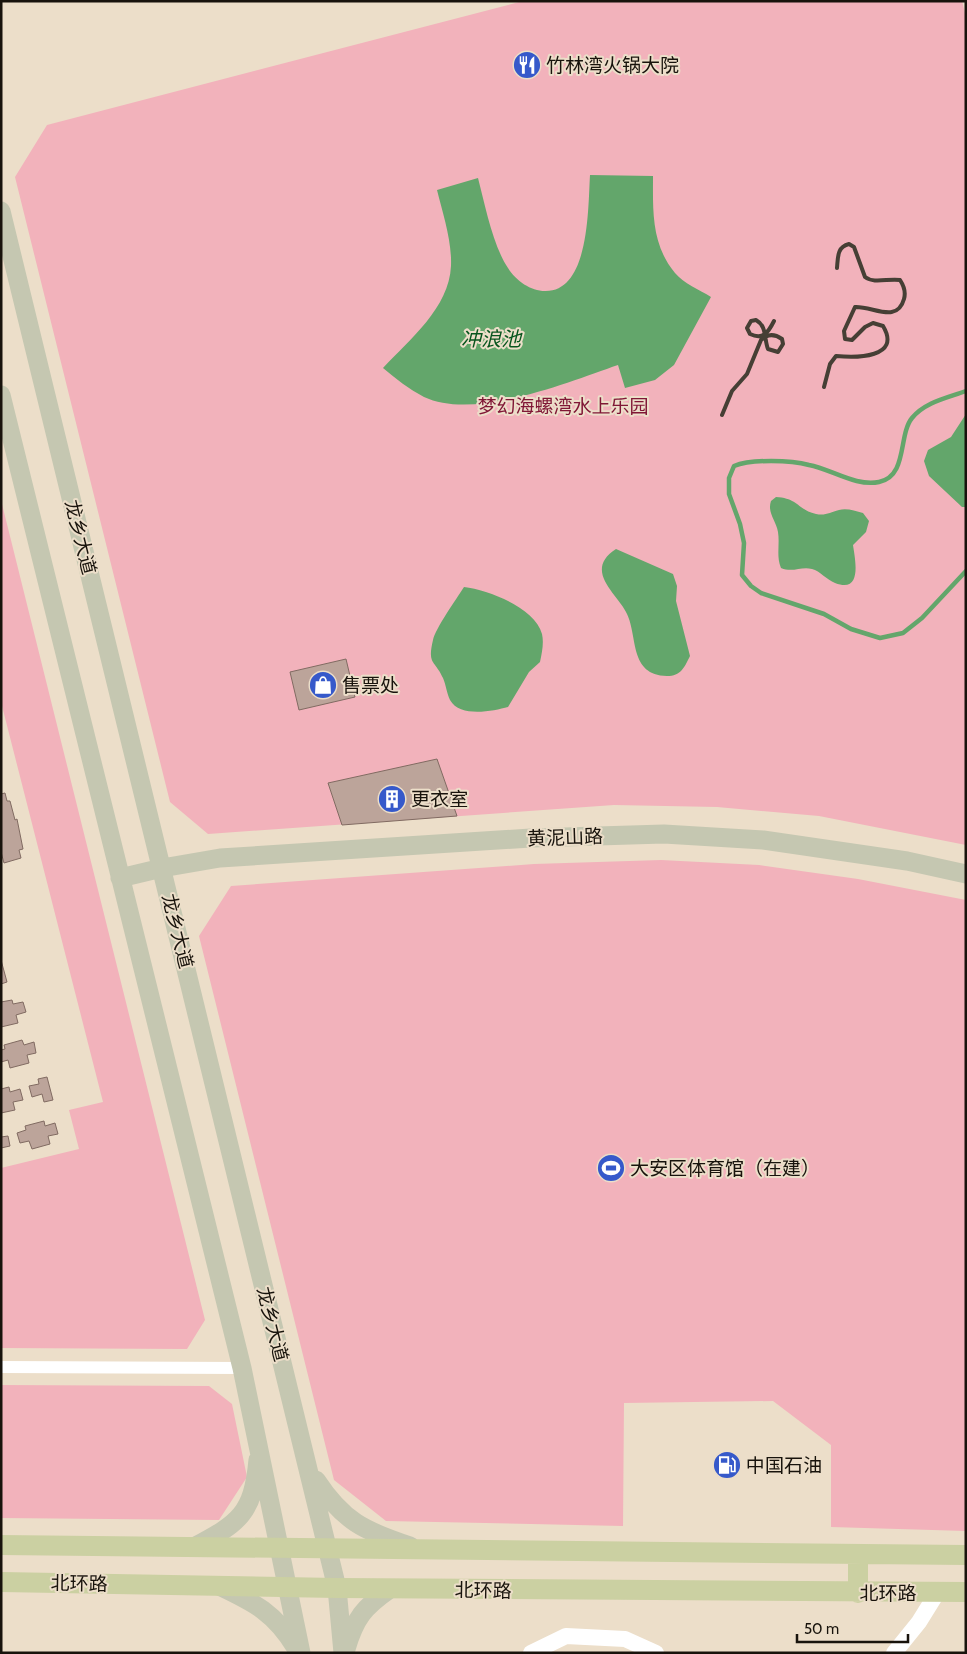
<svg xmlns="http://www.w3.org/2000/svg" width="967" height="1654" font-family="Cabin,'Noto Sans SC',sans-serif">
<rect width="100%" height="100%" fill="#ecdec9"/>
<path fill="#f2b2bb" d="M523,1h439l4,16v828l-147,-29 -102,-9 -103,-2 -406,29 -38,-32 -155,-625 32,-52z
M1,500l204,820 -18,29 -186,-1v-180l78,-19 -10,-39 34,-8 -102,-400z
M661,860l98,5 99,14 108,21v631l-135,-4v-82l-58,-44 -149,2 -1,123 -237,-5 -52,-41 -135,-544 32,-50 303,-22z
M1,1385l208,1 23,18 15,73 -28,43 -218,-2z"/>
<path fill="#63a66b" d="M590,175l63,1c0,35 -2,68 22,97 8,10 25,17 36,24l-37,68 -19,15 -30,8 -7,-23c-50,17 -143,56 -194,32 -15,-8 -28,-18 -41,-29 27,-29 66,-60 68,-102 1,-25 -8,-52 -14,-76l41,-12c7,27 15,68 30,90 8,13 23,23 37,23 45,1 43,-85 45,-116z
M966,414v93h-4l-33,-31 -5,-15 4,-11 23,-13z
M776,497c22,1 22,13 40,17 10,2 14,-2 23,-4 8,-2 16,1 24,3l6,8 -3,11 -13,13c2,14 10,49 -18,38 -8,-3 -15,-12 -23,-14 -11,-3 -19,4 -31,-1 -5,-12 -1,-23 -3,-36 -2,-12 -11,-19 -7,-31z
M616,549l57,25 4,12 -1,15 14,55c-6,12 -9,20 -23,20 -38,-1 -29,-39 -40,-62 -8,-19 -45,-43 -11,-65z
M464,587c25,3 71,21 78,47 2,9 0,19 -2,28l-11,10 -21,35c-15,4 -48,11 -58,-7 -3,-6 -4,-15 -7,-22 -8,-18 -16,-13 -10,-38 2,-11 24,-42 31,-53z"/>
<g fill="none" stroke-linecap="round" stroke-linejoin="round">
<path stroke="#63a66b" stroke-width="4.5" d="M966,391c-19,7 -41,11 -54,27 -14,17 -4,58 -33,64 -23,5 -48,-13 -70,-17 -18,-5 -58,-6 -75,1l-5,12v16l11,30 4,19 -2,32 9,11 10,7 63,21 27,15 29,9 23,-5 19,-15 44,-47"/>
</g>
<path fill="#bca49a" stroke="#816b62" d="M346,659l9,38 -56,13 -9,-38z
M437,759l20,57 -115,9 -14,-42z
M5,793l2,8h3l5,19 2,-1 6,30 -4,1 2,8 -17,5 -3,-11v-58z
M1,960l6,22 -6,2z
M12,1000l1,4 10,-2 3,10 -10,3 2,8 -17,4v-25z
M22,1040l2,5 10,-3 2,11 -9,2 2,8 -19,5 -2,-8 -7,2v-12l4,-1 -1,-4z
M47,1077l6,23 -9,2 -2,-8 -10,3 -3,-11 10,-2 -1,-5z
M9,1087l1,5 10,-3 3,11 -10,2 2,8 -14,3v-24z
M44,1121l1,5 10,-3 3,11 -10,2 2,8 -18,5 -3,-8 -9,2 -3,-10 9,-3 -1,-4z
M8,1136l2,10 -9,2v-11z"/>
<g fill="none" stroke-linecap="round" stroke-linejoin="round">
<path stroke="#fff" stroke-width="12" d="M1,1367l241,1"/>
<path stroke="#fff" stroke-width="16" d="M531,1653l35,-17 59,3 31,14
M894,1653l25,-31 18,-29"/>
<path stroke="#c5c7b1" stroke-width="19" d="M1,211l336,1377 6,65
M1,395l241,973 59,285
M120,878l42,-10 58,-10 311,-20 133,-4 99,6 144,21 59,13
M316,1480c27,41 48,51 94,66
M194,1547c45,-24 59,-33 64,-87
M219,1586c36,17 56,27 77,62
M346,1649c9,-31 18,-42 44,-60"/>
<path stroke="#cbd0a2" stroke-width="20" d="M1,1545l965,10
M858,1556v37
M1,1582l336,6 629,4"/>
<path stroke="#463f35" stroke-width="4" d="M824,387l6,-23 6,-8c20,2 66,2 47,-30l-10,-3 -8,4 -13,13 -7,-1 -1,-8 11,-24c18,-1 42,17 49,-8 2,-7 0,-13 -4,-19 -11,-2 -26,4 -35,-3l-11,-30 -5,-3c-12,3 -11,13 -12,24
M722,415l10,-24 15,-17 14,-34c7,-7 14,-6 21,-1l1,5 -5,8 -10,-3c-4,-10 -1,-23 -12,-29l-5,1 -4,7 3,6c13,6 18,-1 24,-13"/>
</g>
<defs>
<symbol id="restaurant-disc" viewBox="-11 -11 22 22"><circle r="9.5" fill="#3659ca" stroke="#ecdec9"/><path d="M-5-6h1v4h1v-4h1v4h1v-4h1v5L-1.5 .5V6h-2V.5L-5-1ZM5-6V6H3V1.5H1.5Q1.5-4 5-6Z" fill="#fff"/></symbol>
<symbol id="shop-disc" viewBox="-11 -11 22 22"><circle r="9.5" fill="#3659ca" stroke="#ecdec9"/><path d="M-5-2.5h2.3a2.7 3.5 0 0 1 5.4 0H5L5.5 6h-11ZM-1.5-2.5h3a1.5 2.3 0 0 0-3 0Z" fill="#fff"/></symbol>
<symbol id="building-disc" viewBox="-11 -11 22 22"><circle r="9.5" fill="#3659ca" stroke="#ecdec9"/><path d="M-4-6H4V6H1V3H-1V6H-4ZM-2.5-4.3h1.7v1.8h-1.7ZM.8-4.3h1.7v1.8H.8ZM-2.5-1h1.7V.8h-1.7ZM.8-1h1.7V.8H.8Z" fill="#fff"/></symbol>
<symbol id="stadium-disc" viewBox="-11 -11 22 22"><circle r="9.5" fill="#3659ca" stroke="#ecdec9"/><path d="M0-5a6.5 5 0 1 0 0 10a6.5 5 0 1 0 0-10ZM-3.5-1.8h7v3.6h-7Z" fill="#fff"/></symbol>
<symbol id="fuel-disc" viewBox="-11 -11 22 22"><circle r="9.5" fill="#3659ca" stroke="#ecdec9"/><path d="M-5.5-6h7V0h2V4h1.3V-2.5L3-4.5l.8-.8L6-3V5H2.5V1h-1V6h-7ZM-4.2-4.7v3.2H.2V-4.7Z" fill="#fff"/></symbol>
</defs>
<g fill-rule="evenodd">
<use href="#restaurant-disc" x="511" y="49" width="32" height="32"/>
<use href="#shop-disc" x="307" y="669" width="32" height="32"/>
<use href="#building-disc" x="376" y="783" width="32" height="32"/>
<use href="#stadium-disc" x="595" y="1152" width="32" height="32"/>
<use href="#fuel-disc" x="711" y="1449" width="32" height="32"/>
</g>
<g text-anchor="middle" stroke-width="4" stroke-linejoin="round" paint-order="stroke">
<g font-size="19" fill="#18130c" stroke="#ecdec9" text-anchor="start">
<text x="546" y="72">竹林湾火锅大院</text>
<text x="342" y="692">售票处</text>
<text x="411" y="806">更衣室</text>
<text x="630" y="1175">大安区体育馆（在建）</text>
<text x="746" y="1472">中国石油</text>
</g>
<g font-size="19" fill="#801736" stroke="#ecdec9">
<text x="563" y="413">梦幻海螺湾水上乐园</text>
</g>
<g font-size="19" fill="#18130c" stroke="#ecdec9">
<text transform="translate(81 537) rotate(76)" y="7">龙乡大道</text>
<text transform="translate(565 837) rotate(-2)" y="7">黄泥山路</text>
<text transform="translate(178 931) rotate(76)" y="7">龙乡大道</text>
<text transform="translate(273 1324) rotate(76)" y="7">龙乡大道</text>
<text transform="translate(79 1583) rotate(1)" y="7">北环路</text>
<text transform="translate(483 1590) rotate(1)" y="7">北环路</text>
<text x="888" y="1600">北环路</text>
</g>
<g font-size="20" font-style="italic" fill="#08551e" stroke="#ecdec9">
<text x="491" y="346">冲浪池</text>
</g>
</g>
<rect width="967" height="1654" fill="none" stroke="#18130c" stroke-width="5"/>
<path d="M797 1634v8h111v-8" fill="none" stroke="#18130c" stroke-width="2.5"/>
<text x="804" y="1634" font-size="15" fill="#18130c" stroke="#ecdec9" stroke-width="4" paint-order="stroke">50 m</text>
</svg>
